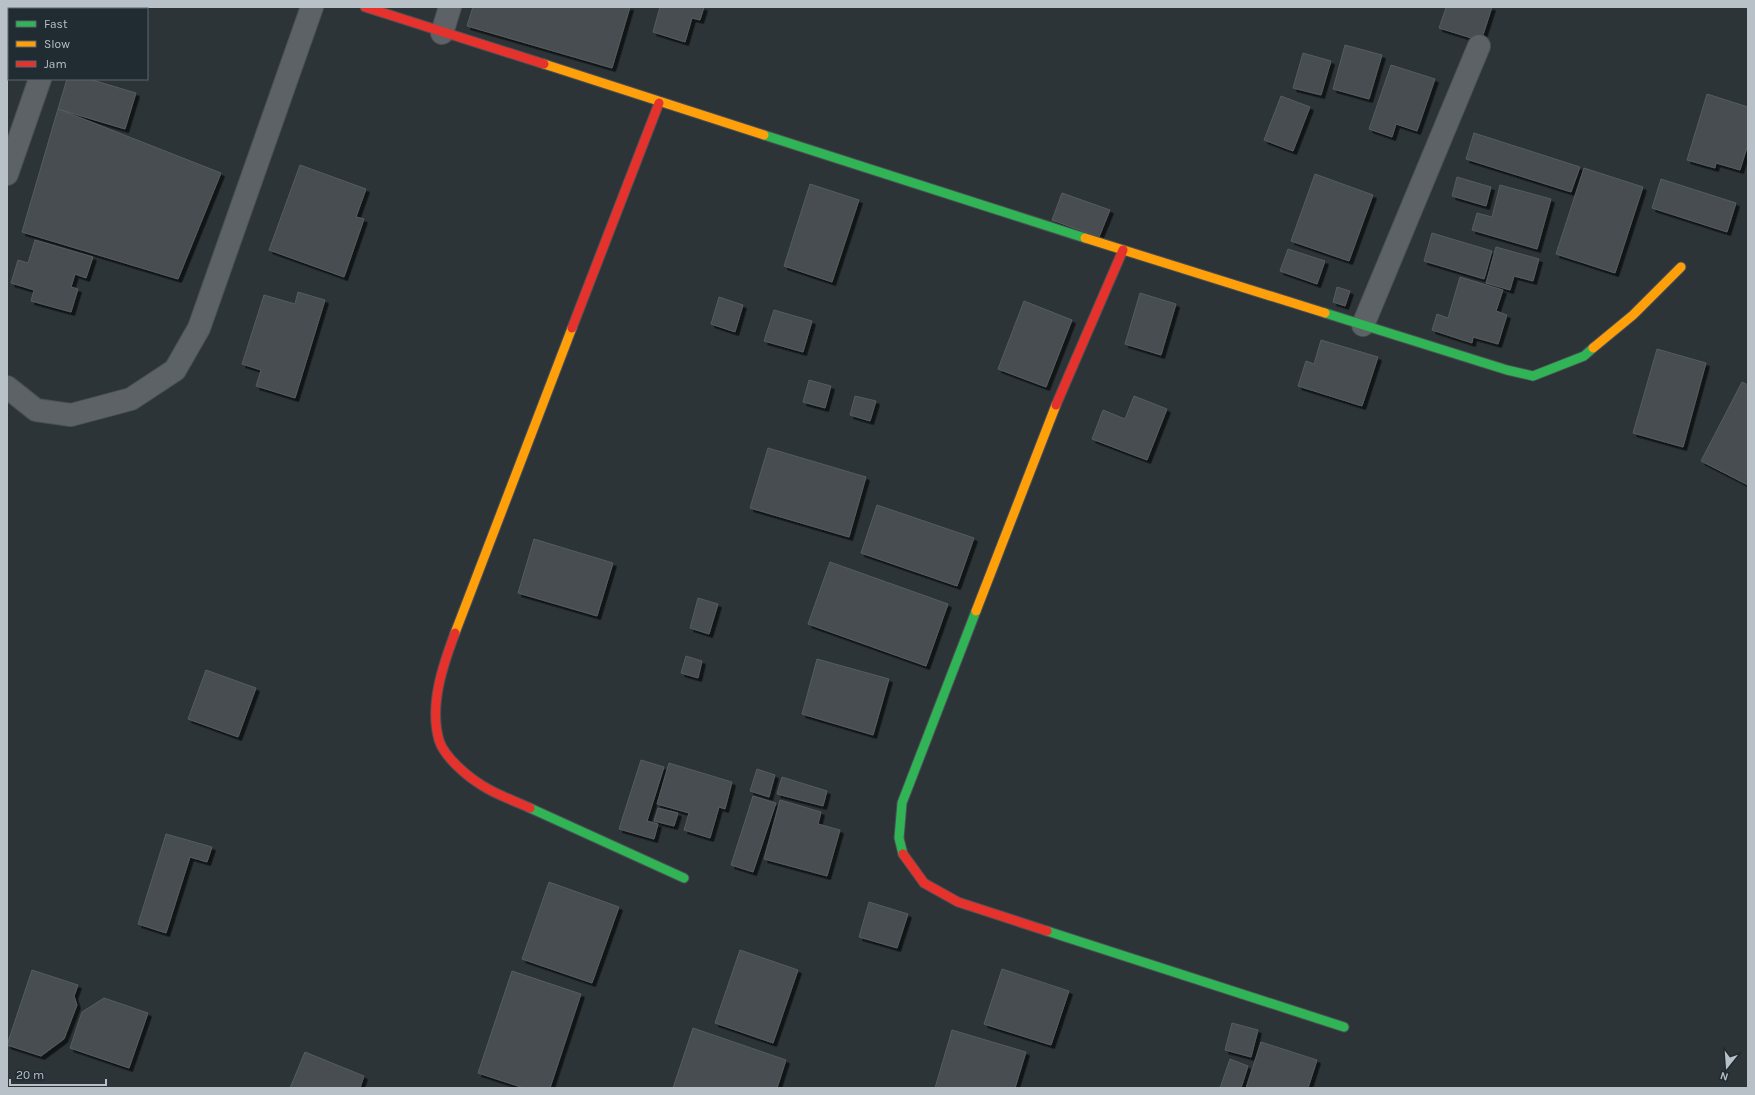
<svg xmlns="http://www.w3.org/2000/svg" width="1755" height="1095" font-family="Karla,sans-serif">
<defs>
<filter id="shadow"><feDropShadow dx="3.5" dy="3.5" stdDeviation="0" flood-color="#0009"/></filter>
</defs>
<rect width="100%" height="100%" fill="#2d3438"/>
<path fill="#474d51" stroke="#555c5f" filter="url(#shadow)" d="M473,7h157l-18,61 -145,-42z
M660,7h44l-4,13 -8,-2 -7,24 -32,-10z
M1444,7h48l-11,34 -42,-13 7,-20z
M1345,45l37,10 -13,44 -36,-10z
M1303,53l28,8 -10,34 -28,-7z
M1391,65l44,14 -18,52 -21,-7 -4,13 -23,-8z
M67,79h22l47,14 -11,36 -67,-20z
M1707,94l41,13v37l-8,26 -24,-7 -1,5 -28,-8z
M1281,96l29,11 -17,44 -29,-11z
M58,109l163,64 -43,106 -156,-47z
M1474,133l106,34 -9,25 -105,-33z
M300,165l66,24 -10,28 8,2 -20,58 -75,-27z
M1584,168l59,19 -28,86 -59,-19z
M1315,174l58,21 -24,66 -58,-20z
M1457,177l34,10 -5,19 -34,-10z
M1661,179l75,24 -9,29 -75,-24z
M810,184l49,16 -27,82 -48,-16z
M1500,185l51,14 -14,50 -65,-19 5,-17 15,4z
M1062,193l48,17 -11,27 -47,-17z
M1432,233l60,18 -8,28 -60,-18z
M35,240l58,17 -7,21 -11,-4 -4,13 7,2 -7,23 -40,-11 3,-11 -23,-7 7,-23 10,3z
M1496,247l43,12 -6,22 -19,-5 -4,14 -24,-7z
M1288,249l37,12 -8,23 -37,-13z
M1460,277l43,13 -7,21 11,4 -9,29 -25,-7 -1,6 -40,-13 5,-16 11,4z
M1337,287l13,4 -5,15 -12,-4z
M298,292l27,8 -30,98 -39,-12 5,-16 -19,-6 22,-69 31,9z
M1140,293l36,11 -15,51 -36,-11z
M719,297l24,8 -8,27 -24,-8z
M1024,301l48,19 -26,67 -48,-18z
M774,310l38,11 -9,31 -39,-11z
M1321,340l57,17 -16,49 -64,-20 8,-25 8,3z
M1657,349l49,14 -23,84 -50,-14z
M809,380l22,6 -6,22 -22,-6z
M1742,382l6,3v100l-47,-24z
M855,396l21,5 -6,20 -20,-6z
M1134,396l33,13 -20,51 -55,-21 11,-29 22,9z
M768,448l98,29 -17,60 -99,-29z
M877,505l97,33 -17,48 -96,-33z
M534,539l79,24 -16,53 -79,-23z
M830,562l118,42 -22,62 -118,-42z
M698,598l20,6 -9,30 -19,-6z
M686,656l16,5 -4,17 -17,-5z
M817,659l72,20 -16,56 -71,-21z
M206,670l50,18 -18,49 -50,-18z
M641,760l23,7 -17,54 11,3 -4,15 -35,-10z
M669,763l63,19 -7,27 -6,-2 -9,31 -26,-8 5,-17 -32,-9z
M757,769l18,6 -6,22 -19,-6z
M782,777l45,14 -4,15 -46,-12z
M753,796l23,7 -23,69 -22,-7z
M780,800l41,12 -3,12 22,6 -13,46 -63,-17z
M658,808l20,5 -4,13 -20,-5z
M166,834l46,13 -5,15 -17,-5 -24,76 -28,-9z
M549,882l70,25 -27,76 -70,-24z
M869,902l39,12 -11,34 -38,-11z
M740,950l58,20 -25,73 -58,-20z
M1002,969l67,22 -18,54 -67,-21z
M32,970l46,15 -4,11 3,9 -13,34 -23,17 -34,-11z
M512,971l69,23 -31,94h-26l-46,-15z
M104,998l44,15 -19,55 -59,-20 12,-36z
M1232,1023l26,7 -7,27 -26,-7z
M693,1028l93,32 -9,28h-104z
M952,1030l74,22 -11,36h-80z
M1261,1042l56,18 -9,28h-62z
M305,1052l59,24 -4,12h-70z
M1230,1059l18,7 -7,22h-21z"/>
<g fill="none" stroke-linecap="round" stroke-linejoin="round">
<defs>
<path id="street" d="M64,9l1,-2
M442,33l8,-26
M7,174l33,-95
M1363,325l116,-279
M7,387l29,23 35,5 60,-16 44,-29 24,-42 113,-321"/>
<path id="fast" d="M764,135l321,103
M1325,313l182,57 26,6 51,-20 9,-8
M530,808l154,70
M903,854l-4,-16 3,-35 74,-192
M1047,931l297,96"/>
<path id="slow" d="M544,64l220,71
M1085,238l240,75
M1593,348l40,-33 48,-48
M976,611l80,-206
M455,633l117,-305"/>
<path id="jam" d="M365,7l179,57
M572,328l87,-225
M1056,405l67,-155
M455,633c-12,32 -26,72 -16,107 5,17 29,37 44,46 14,9 32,15 47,22
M903,854l21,29 34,19 89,29"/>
</defs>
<use href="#street" stroke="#4a5053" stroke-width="24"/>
<use href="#fast" stroke="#4a5053" stroke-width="11"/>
<use href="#slow" stroke="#4a5053" stroke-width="11"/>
<use href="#jam" stroke="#4a5053" stroke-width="11"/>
<use href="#street" stroke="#5c6266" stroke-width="22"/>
<use href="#fast" stroke="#30b455" stroke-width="9"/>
<use href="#slow" stroke="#ff9f0a" stroke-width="9"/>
<use href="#jam" stroke="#e5322d" stroke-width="9"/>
</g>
<rect width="1755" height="1095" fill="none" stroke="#b8c1c8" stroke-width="16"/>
<rect x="8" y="8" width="140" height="72" fill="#202b32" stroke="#5d676e"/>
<rect x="16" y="21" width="20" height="6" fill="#30b455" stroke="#5d676e"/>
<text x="44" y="28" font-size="12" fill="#b8c1c8">Fast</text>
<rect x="16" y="41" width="20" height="6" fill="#ff9f0a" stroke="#5d676e"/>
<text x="44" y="48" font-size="12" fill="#b8c1c8">Slow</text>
<rect x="16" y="61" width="20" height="6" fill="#e5322d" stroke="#5d676e"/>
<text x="44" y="68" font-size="12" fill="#b8c1c8">Jam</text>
<g transform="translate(1727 1067) rotate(197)" stroke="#202b32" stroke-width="3" paint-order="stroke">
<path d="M0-3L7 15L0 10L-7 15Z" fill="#b8c1c8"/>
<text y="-6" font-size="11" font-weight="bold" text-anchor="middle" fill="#b8c1c8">N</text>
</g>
<path d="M10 1079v6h96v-6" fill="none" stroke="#b8c1c8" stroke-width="2"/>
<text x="16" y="1079" font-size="12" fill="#b8c1c8" stroke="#202b32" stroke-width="3" paint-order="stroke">20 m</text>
</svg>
